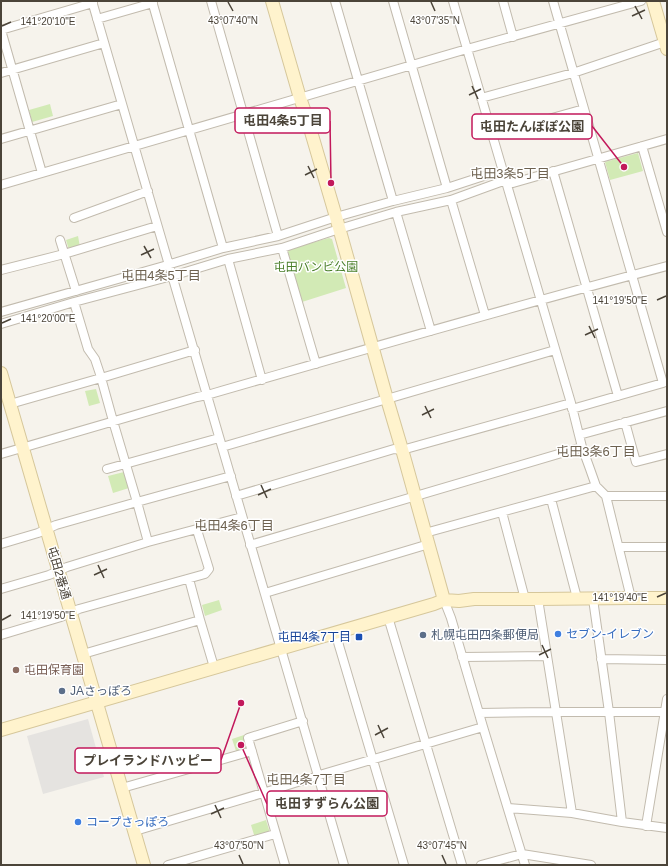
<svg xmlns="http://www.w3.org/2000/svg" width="668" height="866" font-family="Helvetica,'Noto Sans JP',sans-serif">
<rect width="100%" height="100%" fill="#f6f3ec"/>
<path fill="#d2eab5" d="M50,104l3,12 -21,6 -3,-12z
M638,153l5,18 -33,9 -5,-18z
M78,236l2,11 -11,3 -3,-10z
M329,238l3,1 14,49 -44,14 -14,-50 1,-3z
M96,389l4,14 -11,3 -4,-15z
M124,472l5,16 -16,5 -5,-17z
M219,600l3,10 -17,6 -3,-11z
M244,735l5,15 -12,4 -5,-15z
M266,820l4,13 -15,5 -4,-13z"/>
<path fill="#e5e3e0" d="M88,719l16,58 -61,17 -16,-58z"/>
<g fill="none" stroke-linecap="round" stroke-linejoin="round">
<defs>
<path id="street" d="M92,1l252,864
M152,1l71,247
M211,1l67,235
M335,1l58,200
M393,1l54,187
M453,1l118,402 11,44 8,22 6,17 10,10 25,102
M503,1l10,36
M553,1l110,382 -91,26
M97,19l56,-16
M1,30l41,143
M1,30l92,-27
M1,73l103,-30
M481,98l92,-25 92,-31
M492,135l92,-26
M1,139l121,-35
M642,146l25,86
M553,171l65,225
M506,180l7,3 154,-44
M1,185l466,-136 174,-48
M451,200l34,115
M396,212l35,119
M74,218l74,-27
M60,240l16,51
M282,248l34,116
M228,259l34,121
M1,270l63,-16 93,-28
M74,302l14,47 7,10 5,15 13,47 24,81 11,40
M1,312l163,-46 59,-18 55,-12 58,-19 57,-16 54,-13 49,-16 10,8 -55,20 -55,12 -57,17 -57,19 -54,11 -56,17 -98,26 -73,22
M10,404l91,-26 94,-28
M625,422l11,40 31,-8
M579,435l88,-24
M222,447l333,-97
M1,454l196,-57 10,-2c153,-44 306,-89 460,-129
M107,469l112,-31
M236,496l158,-47 8,1 169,-47
M606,496h61
M551,499l26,99
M502,512l23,87
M425,533l171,-47
M1,544l37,-11 18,-8 81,-23 94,-26
M250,545l332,-98
M619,547h48
M189,579l11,41
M1,589l48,-14 18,-8 81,-25 94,-25
M265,593l164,-49
M538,599l34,214
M593,599l16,113 13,110
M444,600l7,18 32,109 42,138
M388,617l74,248
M335,632l69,233
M1,635l60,-18 18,-8 126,-35 4,-5 -12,-39
M83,654l117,-34 14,47
M462,657l85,-1
M601,659l66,1
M479,713l76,-1h112
M122,788l130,-37
M508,808l64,5 50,9 45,6
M646,826l21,-127
M135,831l128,-38 60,-19 160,-47
M168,865l107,-31
M285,865l-37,-127 55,-17
M481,865l41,-11 69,11"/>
<path id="secondary" d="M272,1l28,97 7,20 29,99 51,182 16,54 41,147
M653,1l14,48
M1,373l143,492
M1,730l433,-126 10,-4 15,1 15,-2h64l93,-1h36"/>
</defs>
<use href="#street" stroke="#c2bbae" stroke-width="10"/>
<use href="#secondary" stroke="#d6c79b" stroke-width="14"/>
<use href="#street" stroke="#fff" stroke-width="8"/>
<use href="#secondary" stroke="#fff3cd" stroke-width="12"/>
</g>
<path fill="none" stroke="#4b4439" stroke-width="1.5" d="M228,2l5,9M431,2l4,9M635,6l7,13M632,16l13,-6M2,26l9,-4M472,86l6,13M469,95l12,-6M308,166l6,12M305,175l12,-6M144,246l7,12M141,255l13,-6M657,300l9,-4M2,323l9,-4M589,326l6,12M585,335l13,-6M425,406l6,12M422,415l12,-6M261,485l6,13M258,495l13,-6M98,565l6,13M94,575l13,-6M657,597l9,-4M2,620l9,-5M542,645l6,13M539,655l12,-6M378,725l6,13M375,735l13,-7M215,805l6,13M211,814l13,-6M239,855l4,9M442,855l4,9"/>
<g fill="#3f7fe0" stroke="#fff" stroke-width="1.5">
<circle cx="558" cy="634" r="4"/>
<circle cx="78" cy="822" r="4"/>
</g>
<g fill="#5c6f8a" stroke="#fff" stroke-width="1.5">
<circle cx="423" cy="635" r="4"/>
<circle cx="62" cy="691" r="4"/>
</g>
<rect fill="#1a4fb4" stroke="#fff" stroke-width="1.5" x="355" y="633" width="8" height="8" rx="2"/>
<circle fill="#8d6e63" stroke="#fff" stroke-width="1.5" cx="16" cy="670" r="4"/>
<g text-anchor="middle" stroke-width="3" stroke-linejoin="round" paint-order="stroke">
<g font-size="12" fill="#4a7f2a" stroke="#fff">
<text x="316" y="271">屯田バンビ公園</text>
</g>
<g font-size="12" fill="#4b4439" stroke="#fff">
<text transform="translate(59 573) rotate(74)" y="4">屯田2番通</text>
</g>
<g font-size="12" fill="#366cbe" stroke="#fff" text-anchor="start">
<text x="566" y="638">セブン-イレブン</text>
<text x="86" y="826">コープさっぽろ</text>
</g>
<g font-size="12" fill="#4e5e75" stroke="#fff" text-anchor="start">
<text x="431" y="639">札幌屯田四条郵便局</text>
<text x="70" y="695">JAさっぽろ</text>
</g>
<g font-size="12" fill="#164399" stroke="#fff" text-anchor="end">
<text x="351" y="641">屯田4条7丁目</text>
</g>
<g font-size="12" fill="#785e54" stroke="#fff" text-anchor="start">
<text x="24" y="674">屯田保育園</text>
</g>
<g font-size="13" fill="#6e6250" stroke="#fff">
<text x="510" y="178">屯田3条5丁目</text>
<text x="161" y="280">屯田4条5丁目</text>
<text x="596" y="456">屯田3条6丁目</text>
<text x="234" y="530">屯田4条6丁目</text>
<text x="306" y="784">屯田4条7丁目</text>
</g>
</g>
<g font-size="10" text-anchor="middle" fill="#4b4439" stroke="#fff" stroke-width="3" stroke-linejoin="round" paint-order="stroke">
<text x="233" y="24">43°07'40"N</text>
<text x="435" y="24">43°07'35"N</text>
<text x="48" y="25">141°20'10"E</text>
<text x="620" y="304">141°19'50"E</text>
<text x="48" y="322">141°20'00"E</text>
<text x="620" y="601">141°19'40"E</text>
<text x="48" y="619">141°19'50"E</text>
<text x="239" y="849">43°07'50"N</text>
<text x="442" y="849">43°07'45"N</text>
</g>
<path fill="none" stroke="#c2185b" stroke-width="1.5" d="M331 183L330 121M624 167L592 126M241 703L221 760M241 745L267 804"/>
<g fill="#c2185b" stroke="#fff" stroke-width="1.5">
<circle cx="331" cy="183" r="4"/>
<circle cx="624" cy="167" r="4"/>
<circle cx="241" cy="703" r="4"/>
<circle cx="241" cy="745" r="4"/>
</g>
<g fill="#fff" stroke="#c2185b" stroke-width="1.5">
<rect x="235" y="108" width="95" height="25" rx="4"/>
<rect x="472" y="114" width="120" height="25" rx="4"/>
<rect x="75" y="748" width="146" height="25" rx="4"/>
<rect x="267" y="791" width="120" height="25" rx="4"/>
</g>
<g font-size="13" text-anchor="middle" font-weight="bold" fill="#4b4439">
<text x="283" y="125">屯田4条5丁目</text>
<text x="532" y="131">屯田たんぽぽ公園</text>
<text x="148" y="765">プレイランドハッピー</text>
<text x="327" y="808">屯田すずらん公園</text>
</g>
<rect width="668" height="866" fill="none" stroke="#4b4439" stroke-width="4"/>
</svg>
